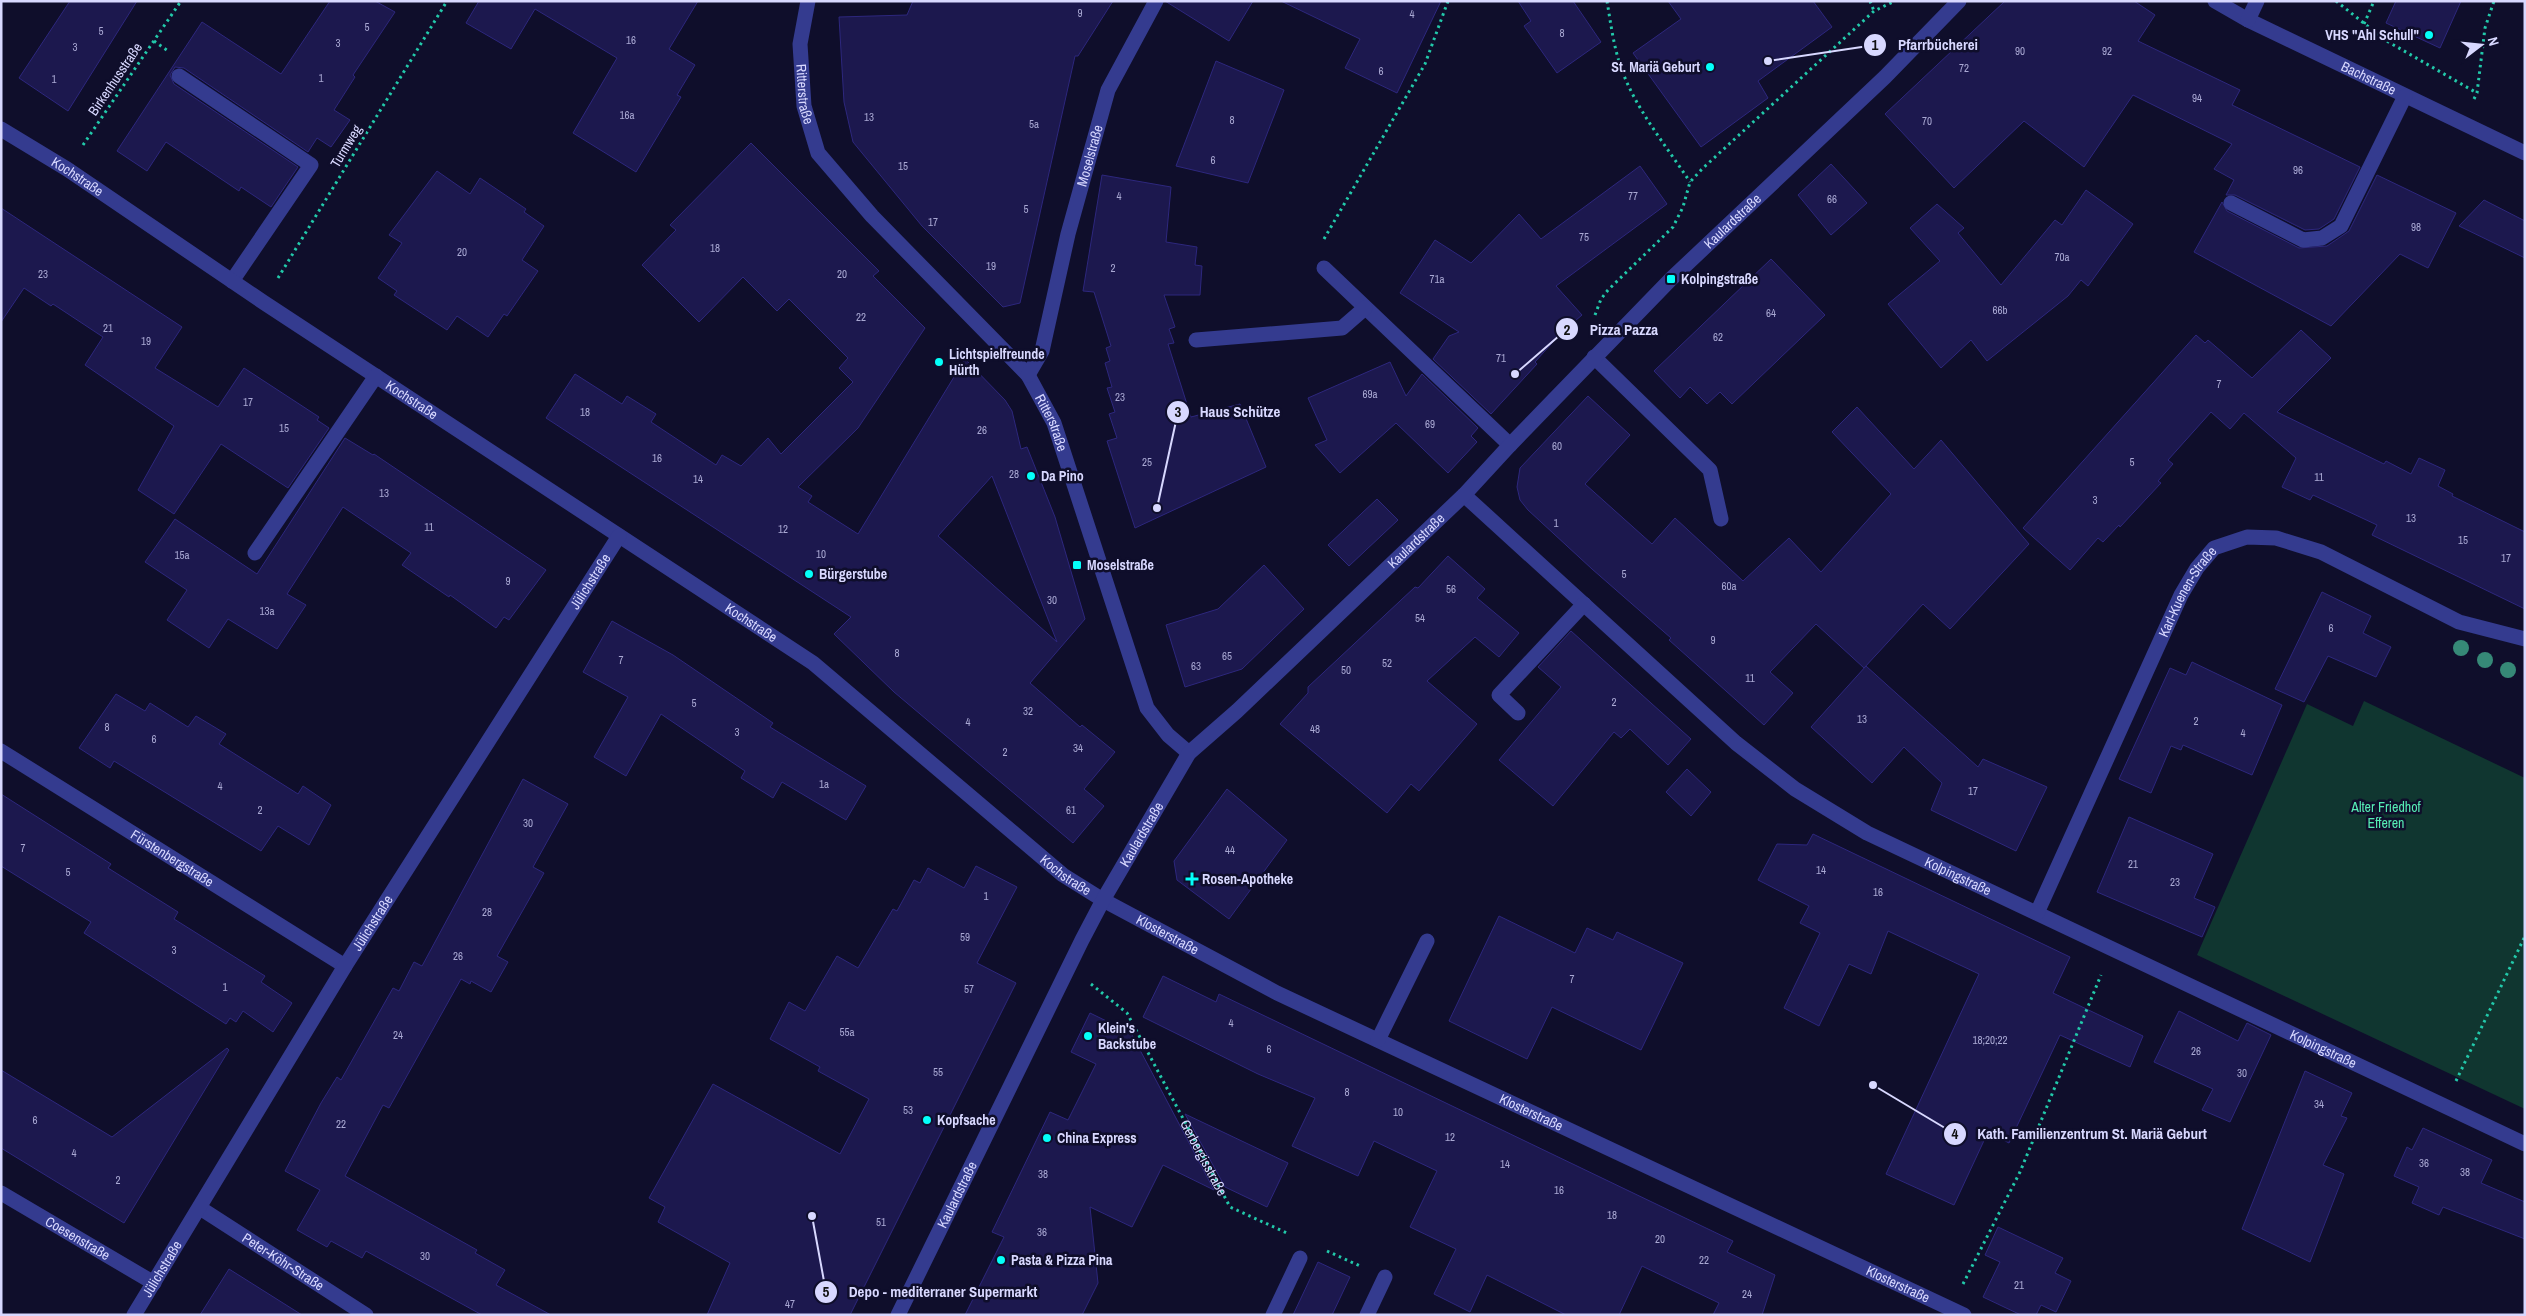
<svg xmlns="http://www.w3.org/2000/svg" width="2526" height="1316" font-family="'Archivo Narrow',sans-serif">
<rect width="100%" height="100%" fill="#0f0e2b"/>
<path fill="#103630" d="M2364,701l161,77v331l-328,-154 110,-251 46,22z"/>
<path fill="#1c184e" stroke="#2d277d" fill-rule="evenodd" d="M70,1h67l-69,110 -49,-33z
M330,1h45l20,11 -42,63 2,2 -21,33 16,10 -19,27 -14,-9 -9,14 -124,-84 -9,-1 -5,8 4,9 124,83 -27,40 -30,-20 -2,4 -73,-49 -19,29 -30,-20 85,-129 79,52z
M479,1h219l-29,48 26,16 -18,30 4,2 -45,75 -63,-39 44,-75 -82,-49 -24,40 -45,-26z
M913,1h200l-35,55h-3l-55,247 -17,4 -81,-81 -69,-84 -9,-40 -5,-85 68,-2z
M1165,1h88l-24,40z
M1281,1h160l-44,92 -52,-25 15,-29z
M1518,1h55l28,41 -44,31 -33,-47 7,-5z
M1668,1h145l19,26 -74,54 10,17 -67,49 -68,-94 48,-34z
M2005,1h129l21,14 -17,26 102,49 -8,15 128,62 -26,52 -15,10 -14,1 -70,-35h-9l8,-15 -20,-11 18,-25 -99,-49 -49,72 -60,-46 -70,67 -69,-74z
M2396,1h65l-21,47 -54,-25z
M1216,61l68,29 -36,93 -72,-17z
M751,143l128,128 -6,5 52,52 -67,100 -60,59 14,9 -4,6 50,32 107,-175 40,41 7,11 9,38 6,-2 28,70 30,102 -55,64 50,44 2,-2 33,27 -31,37 20,17 -31,37 -179,-151 -60,-58 17,-17 -305,-199 29,-44 47,30 5,-8 29,18 -5,8 65,43 6,-10 19,11 27,-28 13,16 72,-72 -14,-14 9,-10 -59,-59 -12,12 -34,-34 -44,45 -57,-57 34,-35 -6,-5zM992,476l65,166 -119,-106z
M1831,164l36,39 -36,32 -33,-40z
M1640,166l27,38 -111,82 26,29 -21,18 -26,29 2,2 -46,50 -58,-55 16,-23 10,-4 -59,-39 35,-53 36,23 48,-49 22,25z
M437,171l33,23 10,-16 46,31 -2,3 20,14 -22,34 16,11 -31,45 -3,-2 -16,23 -31,-21 -10,14 -53,-35 3,-4 -19,-13 24,-35 -13,-8z
M1102,175l69,12 -5,55 31,5 -2,18 7,1 -2,29h-36l11,32 -6,2 5,14 -6,1 23,73 49,-13 26,63 -131,61 -28,-87 10,-3 -8,-24 6,-2 -8,-24 5,-1 -7,-24 5,-2 -4,-13 5,-2 -17,-54 -11,-1z
M2377,175l79,38 -28,55 -28,-14 -69,72 -137,-74 28,-50 5,9 72,37 28,-2 22,-15z
M2086,190l47,34 -45,62 -7,-6 -13,16 -81,65 -16,-21 -30,28 -53,-64 52,-43 -30,-33 27,-24 27,24 -6,5 43,52 54,-65 7,5z
M2484,200l41,21v37l-66,-32z
M1,208l181,119 -27,41 63,39 26,-39 75,49 -2,3 12,8 -41,60 -67,-44 -47,70 -36,-24 36,-64 -89,-61 18,-28 -50,-33 -2,2 -27,-18 -23,34z
M1771,259l54,56 -93,89 -12,-12 -13,12 -17,-17 -10,11 -26,-27z
M2301,330l30,28 -54,54 107,52 2,-3 25,13 8,-16 26,12 -7,16 15,8 -1,2 73,36v77l-153,-74 5,-10 -64,-30 -3,5 -28,-13 14,-29 -52,-45 -14,16 -19,-17 -43,48 5,4 -15,17 3,2 -41,44 -1,-2 -16,17 -5,-4 -28,32 -47,-42 173,-193 9,8 3,-3 44,38z
M1390,362l16,34 16,-22 56,54 -7,8 6,6 -29,31 -52,-50 -56,50 -25,-28 12,-5 -19,-42z
M1588,396l42,39 -45,49 67,60 23,-26 68,63 46,-43 32,34 70,-78 -59,-62 25,-25 57,62 27,-29 88,104 -79,85 -27,-25 -59,64 -48,-44 -46,48 23,21 -29,32 -95,-85 2,-2 -79,-69 -64,-59 -8,-10 -3,-13 3,-19z
M345,438l28,17 1,-1 172,116 -37,50 -5,-3 -8,11 -46,-33 -1,2 -47,-32 9,-12 -68,-46 -56,87 19,11 -29,44 -49,-30 -19,29 -42,-28 20,-30 -42,-28 30,-43 82,55z
M1377,499l21,21 -49,46 -21,-21z
M1448,556l37,33 -8,9 42,35 -20,24 -24,-20 -48,44 50,43 -58,67 -8,-7 -24,29 -107,-89 28,-31v-6l107,-100 3,1z
M1264,565l40,44 -62,60 -57,18 -19,-62 52,-16z
M2322,592l49,24 -8,17 28,14 -15,30 -48,-21 -24,46 -29,-13z
M612,621l61,34 100,68 -3,4 96,59 -20,34 -64,-38 -9,16 -32,-20 4,-7 -84,-57 -35,62 -32,-19 34,-60 -45,-25z
M1571,631l120,108 -23,26 -38,-36 -9,9 -7,-6 -61,74 -54,-46 62,-73 -23,-20z
M2192,662l90,43 -30,70 -69,-30 -2,5 -10,-4 -20,47 -32,-14 51,-111 16,7z
M1866,666l112,101 5,-8 64,28 -31,64 -85,-41 11,-27 -38,-36 -32,36 -61,-56z
M116,694l29,17 5,-8 38,24 8,-11 30,18 -7,10 79,50 5,-8 28,19 -22,40 -31,-19 -17,25 -147,-90 -4,7 -31,-20z
M1687,769l24,23 -20,24 -25,-24z
M523,779l45,25 -35,63 11,6 -47,83 11,6 -17,30 -20,-11 -1,3 -9,-5 -72,129 -6,-3 -38,71 132,74 -2,3 30,17 -9,15 55,30h-69l-116,-64 -4,7 -31,-17 -4,6 -30,-17 23,-40 -35,-19 36,-68 16,-26 4,3 52,-92 6,3 15,-29 8,4z
M1227,789l60,51 -58,79 -52,-39 -3,-19z
M1,794l110,70 -3,4 70,44 -4,7 91,57 -4,6 31,21 -19,29 -30,-21 -7,11 -6,-4 -4,6 -142,-91 7,-11 -90,-56z
M2129,817l84,37 -19,44 21,9 -13,30 -105,-45z
M1813,834l257,123 -17,36 90,43 -13,31 -70,-32 -51,108 -21,-11 -34,73 -68,-31 93,-200 -91,-43 -17,43 -22,-10 -30,62 -35,-18 36,-75 -20,-10 9,-17 -51,-26 19,-36 30,1z
M976,866l41,21 -40,76 39,20 -166,332h-143l23,-52 -72,-41 7,-15 -16,-9 64,-114 127,70 29,-55 -51,-28 2,-4 -50,-28 19,-37 16,9 32,-55 21,12 35,-59 4,2 17,-31 6,3 8,-15 36,20z
M1499,916l76,37 12,-25 26,12 4,-8 66,31 -42,87 -89,-43 -25,52 -78,-38z
M1163,976l53,26 3,-8 514,247 -6,11 48,23 -13,40h-49l6,-12 -77,-37 -23,49h-53l-79,-40 -17,37 -36,-18 22,-45 -46,-22 27,-56 -63,-30 -16,35 -66,-30 23,-48 -57,-24 -115,-57z
M2179,1011l59,30 9,-18 24,12 -41,87 -28,-12 11,-21 -59,-27z
M1090,1013l41,20 83,157 -51,-25 -31,62 -42,-20 8,76 -16,32h-117l39,-78 -12,-5 58,-120 18,8 28,-56 -25,-12z
M227,1048l2,2 -105,173 -123,-75v-78l111,67z
M2305,1071l47,22 -11,23 6,2 -24,47 21,9 -34,88 -68,-33z
M1185,1114l103,49 -21,44 -42,-20z
M2423,1128l69,32 -11,23 44,19v37l-82,-32 -4,8 -27,-12 7,-16 -25,-11 13,-29 5,3z
M1998,1227l65,31 -8,15 16,8 -15,31 -15,-7 -5,10h-15l-38,-18 17,-35 -15,-7z
M1318,1262l32,15 -18,38h-39z
M229,1269l73,46h-102z"/>
<g fill="none" stroke-linecap="round" stroke-linejoin="round">
<g stroke="#22c9aa" stroke-width="3" stroke-dasharray="2.5 4" stroke-linecap="butt">
<path d="M1607,1c4,24 7,49 16,72 15,39 44,74 67,109"/>
<path d="M1870,1l4,10"/>
<path d="M2336,1l49,39 92,53"/>
<path d="M2364,24l10,-23"/>
<path d="M154,41l14,10"/>
<path d="M2474,99l3,-6 8,-65 9,-27"/>
<path d="M83,145l98,-144"/>
<path d="M1324,239l101,-175 23,-63"/>
<path d="M278,278l169,-277"/>
<path d="M1595,315l6,-16 7,-9 65,-63 10,-20 7,-25 12,-13 172,-158 21,-10"/>
<path id="s1" d="M1091,984l36,29 103,194 57,26"/>
<path d="M2456,1081l69,-145"/>
<path d="M1327,1251l33,15"/>
<path d="M1963,1284l57,-112 81,-197"/>
</g>
<g stroke="#343b8f" stroke-width="15">
<path id="s2" d="M808,1l-8,43 4,62 14,47 54,63 156,159 26,48 93,285 21,27 21,18"/>
<path id="s3" d="M2215,1l33,19 277,133"/>
<path d="M2248,20l9,-19"/>
<path d="M179,76l132,89 -79,116"/>
<path id="s4" d="M1,129l66,40 196,133 550,361 250,212 40,25 174,93 687,322"/>
<path d="M2231,203l72,37 19,-2 19,-12 64,-130"/>
<path d="M1324,268l186,177"/>
<path d="M1196,340l146,-12 23,-20"/>
<path d="M1594,357l116,113 11,49"/>
<path id="s5" d="M1028,375l14,-24 26,-117 40,-144 48,-89"/>
<path id="s6" d="M1464,495l272,248 59,46 72,44 658,311"/>
<path d="M255,553l121,-177"/>
<path d="M1518,713l-19,-18 85,-91"/>
<path id="s7" d="M1,751l344,215"/>
<path id="s8" d="M2037,913l144,-318 16,-27 17,-20 33,-11 29,1 45,14 138,70 66,17"/>
<path d="M1378,1040l49,-99"/>
<path id="s9" d="M1,1193l153,90"/>
<path id="s10" d="M200,1208l166,107"/>
<path id="s11" d="M134,1315l211,-349 274,-430"/>
<path id="s12" d="M898,1315l184,-375 21,-40 86,-147 48,-42 227,-216 46,-50 161,-166 214,-202 74,-76"/>
<path d="M1273,1315l27,-57"/>
<path d="M1367,1315l18,-38"/>
</g>
</g>
<g fill="#368977">
<circle cx="2461" cy="648" r="8"/>
<circle cx="2485" cy="660" r="8"/>
<circle cx="2508" cy="670" r="8"/>
</g>
<g fill="#04fff9" stroke="#0f0e2b" stroke-width="2">
<circle cx="2429" cy="35" r="5"/>
<circle cx="1710" cy="67" r="5"/>
<rect x="1666" y="274" width="10" height="10" rx="2.5"/>
<circle cx="939" cy="362" r="5"/>
<circle cx="1031" cy="476" r="5"/>
<rect x="1072" y="560" width="10" height="10" rx="2.5"/>
<circle cx="809" cy="574" r="5"/>
<path d="M1189.5 871.5h5v5h5v5h-5v5h-5v-5h-5v-5h5z"/>
<circle cx="1088" cy="1036" r="5"/>
<circle cx="927" cy="1120" r="5"/>
<circle cx="1047" cy="1138" r="5"/>
<circle cx="1001" cy="1260" r="5"/>
</g>
<g text-anchor="middle" stroke-width="5" stroke-linejoin="round" paint-order="stroke">
<g font-size="11" fill="#a9a8d3">
<text x="1080" y="17">9</text>
<text x="1412" y="18">4</text>
<text x="367" y="31">5</text>
<text x="101" y="35">5</text>
<text x="1562" y="37">8</text>
<text x="631" y="44">16</text>
<text x="338" y="47">3</text>
<text x="75" y="51">3</text>
<text x="2020" y="55">90</text>
<text x="2107" y="55">92</text>
<text x="1964" y="72">72</text>
<text x="1381" y="75">6</text>
<text x="321" y="82">1</text>
<text x="54" y="83">1</text>
<text x="2197" y="102">94</text>
<text x="627" y="119">16a</text>
<text x="869" y="121">13</text>
<text x="1232" y="124">8</text>
<text x="1927" y="125">70</text>
<text x="1034" y="128">5a</text>
<text x="1213" y="164">6</text>
<text x="903" y="170">15</text>
<text x="2298" y="174">96</text>
<text x="1119" y="200">4</text>
<text x="1633" y="200">77</text>
<text x="1832" y="203">66</text>
<text x="1026" y="213">5</text>
<text x="933" y="226">17</text>
<text x="2416" y="231">98</text>
<text x="1584" y="241">75</text>
<text x="715" y="252">18</text>
<text x="462" y="256">20</text>
<text x="2062" y="261">70a</text>
<text x="991" y="270">19</text>
<text x="1113" y="272">2</text>
<text x="43" y="278">23</text>
<text x="842" y="278">20</text>
<text x="1437" y="283">71a</text>
<text x="2000" y="314">66b</text>
<text x="1771" y="317">64</text>
<text x="861" y="321">22</text>
<text x="108" y="332">21</text>
<text x="1718" y="341">62</text>
<text x="146" y="345">19</text>
<text x="1501" y="362">71</text>
<text x="2219" y="388">7</text>
<text x="1370" y="398">69a</text>
<text x="1120" y="401">23</text>
<text x="248" y="406">17</text>
<text x="585" y="416">18</text>
<text x="1430" y="428">69</text>
<text x="284" y="432">15</text>
<text x="982" y="434">26</text>
<text x="1557" y="450">60</text>
<text x="657" y="462">16</text>
<text x="1147" y="466">25</text>
<text x="2132" y="466">5</text>
<text x="1014" y="478">28</text>
<text x="2319" y="481">11</text>
<text x="698" y="483">14</text>
<text x="384" y="497">13</text>
<text x="2095" y="504">3</text>
<text x="2411" y="522">13</text>
<text x="1556" y="527">1</text>
<text x="429" y="531">11</text>
<text x="783" y="533">12</text>
<text x="2463" y="544">15</text>
<text x="821" y="558">10</text>
<text x="182" y="559">15a</text>
<text x="2506" y="562">17</text>
<text x="1624" y="578">5</text>
<text x="508" y="585">9</text>
<text x="1729" y="590">60a</text>
<text x="1451" y="593">56</text>
<text x="1052" y="604">30</text>
<text x="267" y="615">13a</text>
<text x="1420" y="622">54</text>
<text x="2331" y="632">6</text>
<text x="1713" y="644">9</text>
<text x="897" y="657">8</text>
<text x="1227" y="660">65</text>
<text x="621" y="664">7</text>
<text x="1387" y="667">52</text>
<text x="1196" y="670">63</text>
<text x="1346" y="674">50</text>
<text x="1750" y="682">11</text>
<text x="1614" y="706">2</text>
<text x="694" y="707">5</text>
<text x="1028" y="715">32</text>
<text x="1862" y="723">13</text>
<text x="2196" y="725">2</text>
<text x="968" y="726">4</text>
<text x="107" y="731">8</text>
<text x="1315" y="733">48</text>
<text x="737" y="736">3</text>
<text x="2243" y="737">4</text>
<text x="154" y="743">6</text>
<text x="1078" y="752">34</text>
<text x="1005" y="756">2</text>
<text x="824" y="788">1a</text>
<text x="220" y="790">4</text>
<text x="1973" y="795">17</text>
<text x="260" y="814">2</text>
<text x="1071" y="814">61</text>
<text x="528" y="827">30</text>
<text x="23" y="852">7</text>
<text x="1230" y="854">44</text>
<text x="2133" y="868">21</text>
<text x="1821" y="874">14</text>
<text x="68" y="876">5</text>
<text x="2175" y="886">23</text>
<text x="1878" y="896">16</text>
<text x="986" y="900">1</text>
<text x="487" y="916">28</text>
<text x="965" y="941">59</text>
<text x="174" y="954">3</text>
<text x="458" y="960">26</text>
<text x="1572" y="983">7</text>
<text x="225" y="991">1</text>
<text x="969" y="993">57</text>
<text x="1231" y="1027">4</text>
<text x="847" y="1036">55a</text>
<text x="398" y="1039">24</text>
<text x="1990" y="1044">18;20;22</text>
<text x="1269" y="1053">6</text>
<text x="2196" y="1055">26</text>
<text x="938" y="1076">55</text>
<text x="2242" y="1077">30</text>
<text x="1347" y="1096">8</text>
<text x="2319" y="1108">34</text>
<text x="908" y="1114">53</text>
<text x="1398" y="1116">10</text>
<text x="35" y="1124">6</text>
<text x="341" y="1128">22</text>
<text x="1450" y="1141">12</text>
<text x="74" y="1157">4</text>
<text x="2424" y="1167">36</text>
<text x="1505" y="1168">14</text>
<text x="2465" y="1176">38</text>
<text x="1043" y="1178">38</text>
<text x="118" y="1184">2</text>
<text x="1559" y="1194">16</text>
<text x="1612" y="1219">18</text>
<text x="881" y="1226">51</text>
<text x="1042" y="1236">36</text>
<text x="1660" y="1243">20</text>
<text x="425" y="1260">30</text>
<text x="1704" y="1264">22</text>
<text x="2019" y="1289">21</text>
<text x="1747" y="1298">24</text>
<text x="790" y="1308">47</text>
</g>
<g font-size="14" font-weight="bold" fill="#d8d8ff" stroke="#0f0e2b" text-anchor="start">
<text x="2419" y="40" text-anchor="end">VHS "Ahl Schull"</text>
<text x="1700" y="72" text-anchor="end">St. Mariä Geburt</text>
<text x="1681" y="284">Kolpingstraße</text>
<text x="949" y="359">Lichtspielfreunde<tspan x="949" dy="16">Hürth</tspan></text>
<text x="1041" y="481">Da Pino</text>
<text x="1087" y="570">Moselstraße</text>
<text x="819" y="579">Bürgerstube</text>
<text x="1202" y="884">Rosen-Apotheke</text>
<text x="1098" y="1033">Klein's<tspan x="1098" dy="16">Backstube</tspan></text>
<text x="937" y="1125">Kopfsache</text>
<text x="1057" y="1143">China Express</text>
<text x="1011" y="1265">Pasta &amp; Pizza Pina</text>
</g>
<g font-size="14" fill="#d8d8ff" stroke="#0f0e2b">
<text transform="translate(115 79) rotate(-56)" y="5">Birkenhusstraße</text>
<text dy="5" stroke="none"><textPath href="#s3" startOffset="172">Bachstraße</textPath></text>
<text dy="5" stroke="none"><textPath href="#s2" startOffset="94">Ritterstraße</textPath></text>
<text transform="translate(346 146) rotate(-59)" y="5">Turmweg</text>
<text dy="5" stroke="none"><textPath href="#s5" startOffset="229">Moselstraße</textPath></text>
<text dy="5" stroke="none"><textPath href="#s4" startOffset="90">Kochstraße</textPath></text>
<text dy="5" stroke="none"><textPath href="#s12" startOffset="1394">Kaulardstraße</textPath></text>
<text dy="5" stroke="none"><textPath href="#s4" startOffset="492">Kochstraße</textPath></text>
<text dy="5" stroke="none"><textPath href="#s2" startOffset="514">Ritterstraße</textPath></text>
<text dy="5" stroke="none"><textPath href="#s12" startOffset="944">Kaulardstraße</textPath></text>
<text dy="5" stroke="none"><textPath href="#s11" startOffset="864">Jülichstraße</textPath></text>
<text dy="5" stroke="none"><textPath href="#s8" startOffset="355">Karl-Kuenen-Straße</textPath></text>
<text dy="5" stroke="none"><textPath href="#s4" startOffset="898">Kochstraße</textPath></text>
<text dy="5" stroke="none"><textPath href="#s12" startOffset="539">Kaulardstraße</textPath></text>
<text dy="5" stroke="none"><textPath href="#s7" startOffset="202">Fürstenbergstraße</textPath></text>
<text dy="5" stroke="none"><textPath href="#s4" startOffset="1302">Kochstraße</textPath></text>
<text dy="5" stroke="none"><textPath href="#s6" startOffset="628">Kolpingstraße</textPath></text>
<text dy="5" stroke="none"><textPath href="#s11" startOffset="459">Jülichstraße</textPath></text>
<text dy="5" stroke="none"><textPath href="#s4" startOffset="1420">Klosterstraße</textPath></text>
<text dy="5" stroke="none"><textPath href="#s6" startOffset="1032">Kolpingstraße</textPath></text>
<text dy="5" stroke="none"><textPath href="#s4" startOffset="1825">Klosterstraße</textPath></text>
<text dy="5" stroke="none"><textPath href="#s1" startOffset="210">Gerbergisstraße</textPath></text>
<text dy="5" stroke="none"><textPath href="#s12" startOffset="134">Kaulardstraße</textPath></text>
<text dy="5" stroke="none"><textPath href="#s9" startOffset="89">Coesenstraße</textPath></text>
<text dy="5" stroke="none"><textPath href="#s10" startOffset="99">Peter-Köhr-Straße</textPath></text>
<text dy="5" stroke="none"><textPath href="#s11" startOffset="54">Jülichstraße</textPath></text>
<text dy="5" stroke="none"><textPath href="#s4" startOffset="2230">Klosterstraße</textPath></text>
</g>
<g font-size="14" fill="#56edb5" stroke="#0f0e2b">
<text x="2386" y="812">Alter Friedhof<tspan x="2386" dy="16">Efferen</tspan></text>
</g>
</g>
<path fill="none" stroke="#d8d8ff" stroke-width="2" d="M1768 61L1875 45M1515 374L1567 329M1157 508L1178 412M1873 1085L1955 1134M812 1216L826 1292"/>
<g fill="#d8d8ff" stroke="#0f0e2b" stroke-width="2">
<circle cx="1768" cy="61" r="5"/>
<circle cx="1515" cy="374" r="5"/>
<circle cx="1157" cy="508" r="5"/>
<circle cx="1873" cy="1085" r="5"/>
<circle cx="812" cy="1216" r="5"/>
<circle cx="1875" cy="45" r="12"/>
<circle cx="1567" cy="329" r="12"/>
<circle cx="1178" cy="412" r="12"/>
<circle cx="1955" cy="1134" r="12"/>
<circle cx="826" cy="1292" r="12"/>
</g>
<g font-size="15" text-anchor="middle" font-weight="bold" fill="#111">
<text x="1875" y="50">1</text>
<text x="1567" y="335">2</text>
<text x="1178" y="417">3</text>
<text x="1955" y="1139">4</text>
<text x="826" y="1297">5</text>
</g>
<g font-size="15" text-anchor="middle" font-weight="bold" fill="#d8d8ff" stroke="#0f0e2b" stroke-width="5" stroke-linejoin="round" paint-order="stroke">
<text x="1938" y="50">Pfarrbücherei</text>
<text x="1624" y="335">Pizza Pazza</text>
<text x="1240" y="417">Haus Schütze</text>
<text x="2092" y="1139">Kath. Familienzentrum St. Mariä Geburt</text>
<text x="943" y="1297">Depo - mediterraner Supermarkt</text>
</g>
<rect width="2526" height="1316" fill="none" stroke="#d8d8ff" stroke-width="5"/>
<g transform="translate(2481 45) rotate(74)" stroke="#0f0e2b" stroke-width="4" paint-order="stroke">
<path d="M0-4L9 19L0 12L-9 19Z" fill="#d8d8ff"/>
<text y="-8" font-size="14" font-weight="bold" text-anchor="middle" fill="#d8d8ff">N</text>
</g>
</svg>
